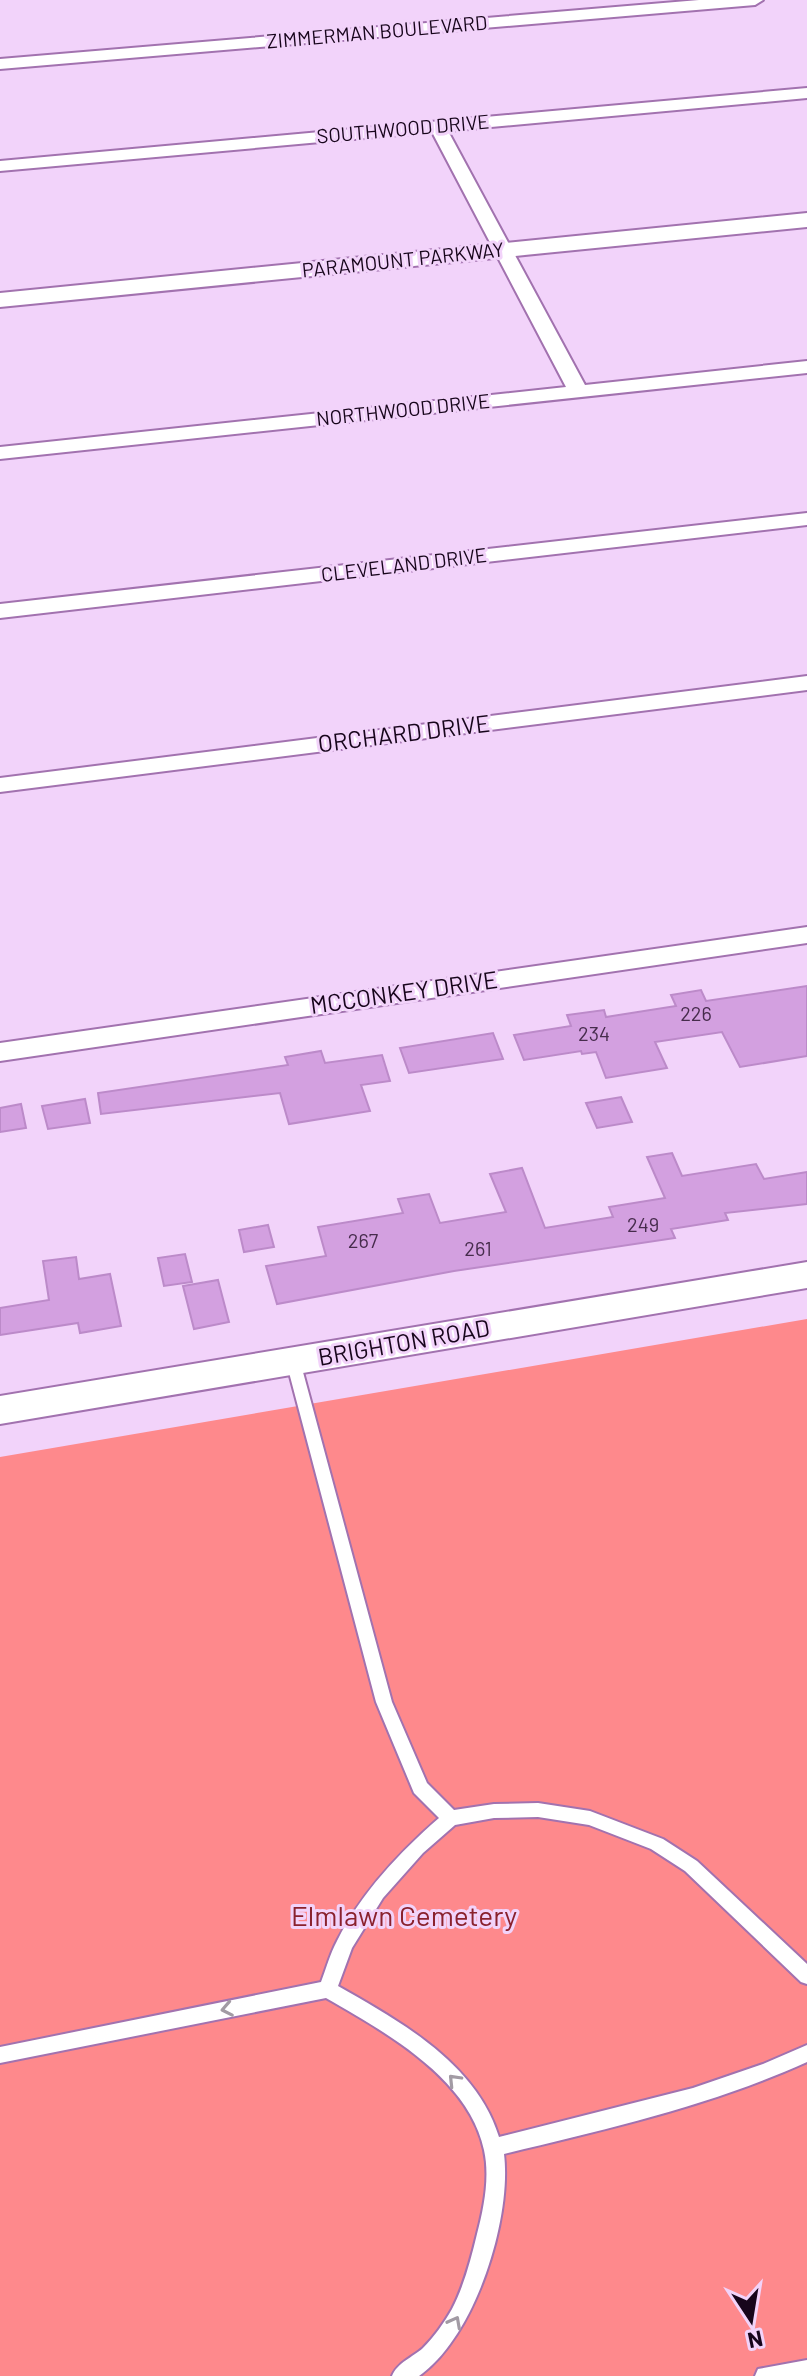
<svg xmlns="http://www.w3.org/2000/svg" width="807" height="2376" font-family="Barlow,sans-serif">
<rect width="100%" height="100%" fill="#f2d3fa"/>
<path fill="#fe898c" d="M807,1319v1057h-807v-919z"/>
<path fill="#d3a0e0" stroke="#bc8ac9" stroke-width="2" d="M807,986v70l-67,11 -18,-35 -67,10 12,26 -61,10 -10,-26 -14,2 -1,-3 -57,9 -10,-25 57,-9 -4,-11 37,-5 2,7 70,-11 -5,-11 30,-5 5,11z
M493,1033l10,26 -94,14 -9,-25z
M321,1051l4,12 57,-8 8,26 -29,4 9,26 -81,13 -9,-31 -179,21 -3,-21 190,-28 -3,-8z
M621,1097l11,25 -35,6 -11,-25z
M85,1099l5,24 -42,6 -6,-23z
M21,1104l5,24 -26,4v-24z
M672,1153l10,23 74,-12 8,15 43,-7v32l-82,9 3,7 -57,9 4,9 -221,33 -177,33 -11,-38 60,-10 -8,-29 85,-14 -5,-14 31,-5 11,29 66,-11 -16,-38 32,-6 23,60 68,-11 -4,-10 56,-9 -18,-41z
M268,1225l6,22 -30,5 -5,-22z
M185,1254l7,28 -28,4 -6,-28z
M76,1257l3,22 31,-5 11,52 -41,7 -2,-10 -78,12v-27l49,-8 -6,-39z
M218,1280l11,42 -35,7 -11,-43z"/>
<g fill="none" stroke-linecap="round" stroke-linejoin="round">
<defs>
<path id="service" d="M293,1355l5,2 2,4 92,341 35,81 27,27 40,-6 44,-1 52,8 73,28 34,22 110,103v20l-6,-2 -116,-111 -34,-22 -62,-24 -51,-8 -44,1 -39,7 -32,28 -40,45 -31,50 -14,38c63,36 138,77 161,151l194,-49 70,-24 44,-19v17c-97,44 -200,67 -303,92 8,65 -29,183 -85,222h-27c5,-13 21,-19 31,-28 11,-11 21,-25 29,-39 12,-23 19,-50 25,-75 7,-27 13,-57 7,-84 -15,-72 -99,-118 -158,-152l-326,65v-16l321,-65c5,-13 9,-28 16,-41 24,-48 62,-88 102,-123l-25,-25 -38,-91 -90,-341 2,-4z
M807,2360v16h-52l3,-7z"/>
<path id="minor" d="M699,0h64l-8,5 -755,64v-10z
M807,88v10l-359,33 137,254 222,-24v12l-807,86v-12l566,-60 -134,-255 -432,39v-10z
M807,513v12l-807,93v-14z
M807,676v14l-807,102v-14z
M807,927v16l-807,118v-18z"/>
<path id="tertiary" d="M807,213v14l-807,80v-14z
M807,1262v26l-807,136v-28z"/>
</defs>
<use href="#service" stroke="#a272af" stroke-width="4"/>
<use href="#minor" stroke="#a272af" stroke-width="4"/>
<use href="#tertiary" stroke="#a272af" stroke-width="4"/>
<use href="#service" fill="#fff" fill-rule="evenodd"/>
<use href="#minor" fill="#fff" fill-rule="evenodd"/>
<use href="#tertiary" fill="#fff" fill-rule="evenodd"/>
</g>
<defs><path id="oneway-chevron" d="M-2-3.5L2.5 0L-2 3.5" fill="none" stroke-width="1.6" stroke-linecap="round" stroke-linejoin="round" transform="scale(2)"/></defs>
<g stroke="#a29ba4">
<use href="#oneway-chevron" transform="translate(227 2009) rotate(169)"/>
<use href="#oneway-chevron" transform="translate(454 2080) rotate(-134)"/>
<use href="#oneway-chevron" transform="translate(455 2322) rotate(-62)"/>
</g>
<g text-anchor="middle" stroke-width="6" stroke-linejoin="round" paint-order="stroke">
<g font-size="20" fill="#17051b" stroke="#f2d3fa">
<text transform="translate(377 32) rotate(-5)" y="7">ZIMMERMAN BOULEVARD</text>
<text transform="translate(403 129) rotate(-5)" y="7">SOUTHWOOD DRIVE</text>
<text transform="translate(403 260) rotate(-6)" y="7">PARAMOUNT PARKWAY</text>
<text transform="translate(403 410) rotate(-6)" y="7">NORTHWOOD DRIVE</text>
<text transform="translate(404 565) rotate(-7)" y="7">CLEVELAND DRIVE</text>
</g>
<g font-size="20" fill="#462c4c">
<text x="696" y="1021">226</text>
<text x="594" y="1041">234</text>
<text x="643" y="1232">249</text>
<text x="363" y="1248">267</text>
<text x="478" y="1256">261</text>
</g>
<g font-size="24" fill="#17051b" stroke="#f2d3fa">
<text transform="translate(404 734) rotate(-7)" y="8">ORCHARD DRIVE</text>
<text transform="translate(404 993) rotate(-8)" y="8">MCCONKEY DRIVE</text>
<text transform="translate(404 1343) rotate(-10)" y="8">BRIGHTON ROAD</text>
</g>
<g font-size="28" fill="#8a212d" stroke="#f2d3fa">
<text x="404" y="1926">Elmlawn Cemetery</text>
</g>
</g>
<g transform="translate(751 2320) rotate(168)" stroke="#f2d3fa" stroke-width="6" paint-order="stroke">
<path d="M0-6L14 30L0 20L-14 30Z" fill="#17051b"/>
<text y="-12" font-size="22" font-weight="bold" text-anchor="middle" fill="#17051b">N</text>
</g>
</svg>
